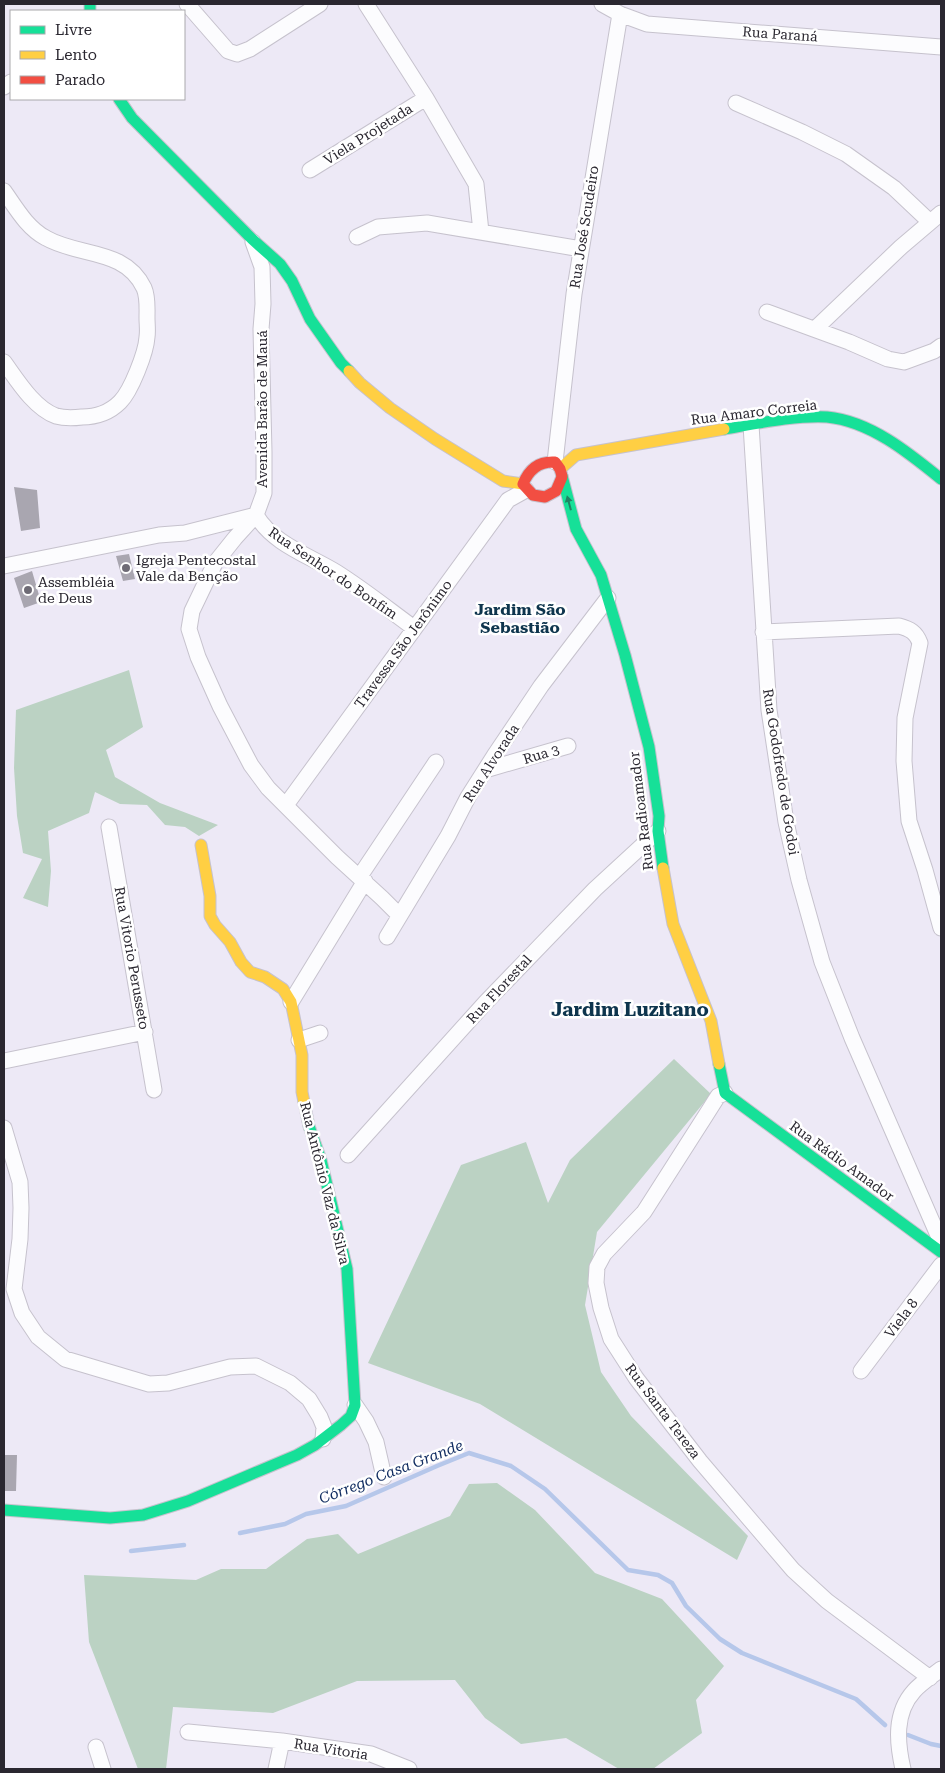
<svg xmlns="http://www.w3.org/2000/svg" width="945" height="1773" font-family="'Roboto Serif',serif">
<rect width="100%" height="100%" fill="#ede9f6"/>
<path fill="#bbd2c3" d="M129,670l14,57 -37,23 9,27 45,26 58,22 -19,11 -14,-9 -20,-2 -18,-20 -27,-1 -25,-12 -6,21 -41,18 3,40 -3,36 -25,-9 19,-39 -19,-6 -6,-37 -3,-48 2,-58z
M674,1059l37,35 -114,138 -12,73 16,67 30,44 117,120 -11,24 -257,-156 -112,-41 93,-198 65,-23 22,61 22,-43z
M497,1483l38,27 60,63 67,26 62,67 -28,34 6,33 -49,36h-34l-53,-31 -45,6 -36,-26 -30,-38 -98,1 -84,32 -100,-6 -7,62h-28l-49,-127 -5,-67 112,5 25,-11h45l41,-30 31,-5 20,20 92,-38 19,-32z"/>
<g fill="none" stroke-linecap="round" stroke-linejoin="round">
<path stroke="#b6c7ea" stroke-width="4.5" d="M240,1533l45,-9 21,-10 40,-8 91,-40 32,-13 42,13 34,23 83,81 30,5 14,8 14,23 34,33 22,14 114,46 29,26
M131,1551l53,-6
M908,1735l23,9 10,2"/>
</g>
<path fill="#a9a6b0" d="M14,487l23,3 3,38 -19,3z
M129,554l6,25 -12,2 -7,-25z
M32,571l9,31 -17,6 -10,-30z
M4,1455h13l-1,36h-12z"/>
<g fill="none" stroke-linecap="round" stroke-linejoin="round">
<defs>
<path id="street" d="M187,4l41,47 9,3 13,-5 70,-45
M366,4l60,94 50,86 5,48
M602,4l18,10 27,10 294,23
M4,87l7,-5
M736,103l66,29 44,22 48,34 36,34
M310,170l116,-72
M4,191c12,17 23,37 42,47 33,19 79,10 98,50 4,9 3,20 3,30 0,6 1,13 0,19 -1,16 -16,54 -27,65 -11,11 -24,15 -38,15 -8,1 -19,1 -26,-1 -22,-8 -39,-36 -52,-54
M357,237l21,-10 49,-4 154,26
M767,312l82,30 39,17 16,3 30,-11 7,-5
M815,329l86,-82 40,-34
M751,425l18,285 17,112 13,58 23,82 30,76 89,204
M555,462l19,-168 46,-280
M4,566l155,-31 26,-2 71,-18 8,-22v-41l-3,-123 2,-25 -1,-37 -9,-25
M763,632l136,-6c11,3 17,6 21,17l-15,75 -1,43 5,60 16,49 16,58
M485,770l83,-24
M286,805l222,-305 18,-10
M109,827l45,263
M360,876l76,-114
M399,915l-17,-17 -45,-41 -69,-69 -17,-23 -31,-59 -22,-49 -9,-28 3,-18 23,-48 20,-25 21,-23c17,29 52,40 80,57 27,17 52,37 78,56
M387,937l61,-101 20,-39 26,-41 47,-70 67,-88
M291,1002l74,-121
M299,1040l21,-7
M4,1061l141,-29
M725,1093l-7,3 -12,19 -62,97 -40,42 -7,13 -1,16 5,25 10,31 25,39 64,83 93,109 34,31 103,77
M4,1128l16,54 1,26 -1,31 -6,50 8,24 16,24 27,22 84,25 19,-1 62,-16 26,-1 34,17 19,16 11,18 4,10 -1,12
M348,1155l137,-152 110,-114 63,-58
M861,1371l80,-106
M355,1405l11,16 10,21 8,35
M188,1732l94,9
M96,1747l7,22
M276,1769l6,-28 89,13 38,15
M903,1769c-6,-26 -9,-56 11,-78 7,-8 18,-15 27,-22"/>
<path id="fast" d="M90,4v7
M119,99l13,19 120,121 28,25 12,17 18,38 31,44 8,8
M724,429c30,-5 73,-14 103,-12 43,4 82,36 114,62
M562,476l14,53 25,46 24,80 24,92 10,69 -1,15 5,37
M719,1064l6,29 216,159
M4,1510l106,8 33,-3 45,-14 109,-46 18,-10 26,-20 10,-9 4,-11 -8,-136 -26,-109 -12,-34 -5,-24"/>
<path id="slow" d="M349,371l11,12 30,25 45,31 68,42 20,3
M560,469l16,-14 148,-26
M201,845l9,51v20l5,9 15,17 11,20 9,10 15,5 18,12 8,13 11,53v37l2,10
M663,868l10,56 38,97 8,43"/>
<path id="jam" d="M562,476l-2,-7 -5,-7c-16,-1 -26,7 -32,22l10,11 12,2 11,-6 6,-14"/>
</defs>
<use href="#street" stroke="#c6c2cd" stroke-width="17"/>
<use href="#fast" stroke="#c6c2cd" stroke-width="13"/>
<use href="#slow" stroke="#c6c2cd" stroke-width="13"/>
<use href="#jam" stroke="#c6c2cd" stroke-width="13"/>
<use href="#street" stroke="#fcfcfe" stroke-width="15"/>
<use href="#fast" stroke="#16e098" stroke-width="11"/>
<use href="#slow" stroke="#ffcf43" stroke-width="11"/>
<use href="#jam" stroke="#f24e42" stroke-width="11"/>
</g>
<defs><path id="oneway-solid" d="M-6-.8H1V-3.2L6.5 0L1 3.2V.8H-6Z" transform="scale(1.25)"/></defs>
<use fill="#208464" href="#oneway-solid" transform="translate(569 503) rotate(-105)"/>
<g fill="#6e6b75" stroke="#fff" stroke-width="2">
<circle cx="126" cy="568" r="5"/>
<circle cx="28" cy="590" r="5"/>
</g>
<g text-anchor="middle" stroke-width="5" stroke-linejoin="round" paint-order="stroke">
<g font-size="14" fill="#2a2730" stroke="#fff">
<text transform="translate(780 34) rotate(4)" y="5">Rua Paraná</text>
<text transform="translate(368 134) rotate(-32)" y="5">Viela Projetada</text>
<text transform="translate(584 227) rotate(-81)" y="5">Rua José Scudeiro</text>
<text transform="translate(262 409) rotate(-90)" y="5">Avenida Barão de Mauá</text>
<text transform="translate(754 412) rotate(-7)" y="5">Rua Amaro Correia</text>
<text transform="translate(333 573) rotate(34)" y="5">Rua Senhor do Bonfim</text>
<text transform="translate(403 644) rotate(-54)" y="5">Travessa São Jerônimo</text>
<text transform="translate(541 754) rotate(-17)" y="5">Rua 3</text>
<text transform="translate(491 763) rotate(-57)" y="5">Rua Alvorada</text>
<text transform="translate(781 772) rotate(81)" y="5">Rua Godofredo de Godoi</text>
<text transform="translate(641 811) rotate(-97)" y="5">Rua Radioamador</text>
<text transform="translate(132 958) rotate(80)" y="5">Rua Vitorio Perusseto</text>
<text transform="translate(499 989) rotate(-47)" y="5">Rua Florestal</text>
<text transform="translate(842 1161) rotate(36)" y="5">Rua Rádio Amador</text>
<text transform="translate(325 1183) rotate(76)" y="5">Rua Antônio Vaz da Silva</text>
<text transform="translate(901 1318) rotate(-53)" y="5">Viela 8</text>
<text transform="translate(663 1411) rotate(53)" y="5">Rua Santa Tereza</text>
<text transform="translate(331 1749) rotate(9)" y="5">Rua Vitoria</text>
</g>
<g font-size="14" fill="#2a2730" stroke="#fff" text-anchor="start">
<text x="136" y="565">Igreja Pentecostal<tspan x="136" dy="16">Vale da Benção</tspan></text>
<text x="38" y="587">Assembléia<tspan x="38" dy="16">de Deus</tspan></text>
</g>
<g font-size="15" font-style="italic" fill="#0e2a5f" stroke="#fff">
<text transform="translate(391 1472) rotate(-21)" y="5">Córrego Casa Grande</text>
</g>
<g font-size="16" font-weight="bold" fill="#0e354d" stroke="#fff">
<text x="520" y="615">Jardim São<tspan x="520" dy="18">Sebastião</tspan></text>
</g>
<g font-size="19" font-weight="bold" fill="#0e354d" stroke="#fff">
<text x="630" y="1016">Jardim Luzitano</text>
</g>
</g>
<rect width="945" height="1773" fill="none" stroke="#2a2730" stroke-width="10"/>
<rect x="10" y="10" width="175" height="90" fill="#ffffff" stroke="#aaa9ac"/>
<rect x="20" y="26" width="25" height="8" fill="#16e098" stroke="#aaa9ac"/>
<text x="55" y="35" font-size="15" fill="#2a2730">Livre</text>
<rect x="20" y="51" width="25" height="8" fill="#ffcf43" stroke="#aaa9ac"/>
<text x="55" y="60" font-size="15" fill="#2a2730">Lento</text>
<rect x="20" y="76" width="25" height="8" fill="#f24e42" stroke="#aaa9ac"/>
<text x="55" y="85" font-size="15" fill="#2a2730">Parado</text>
</svg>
